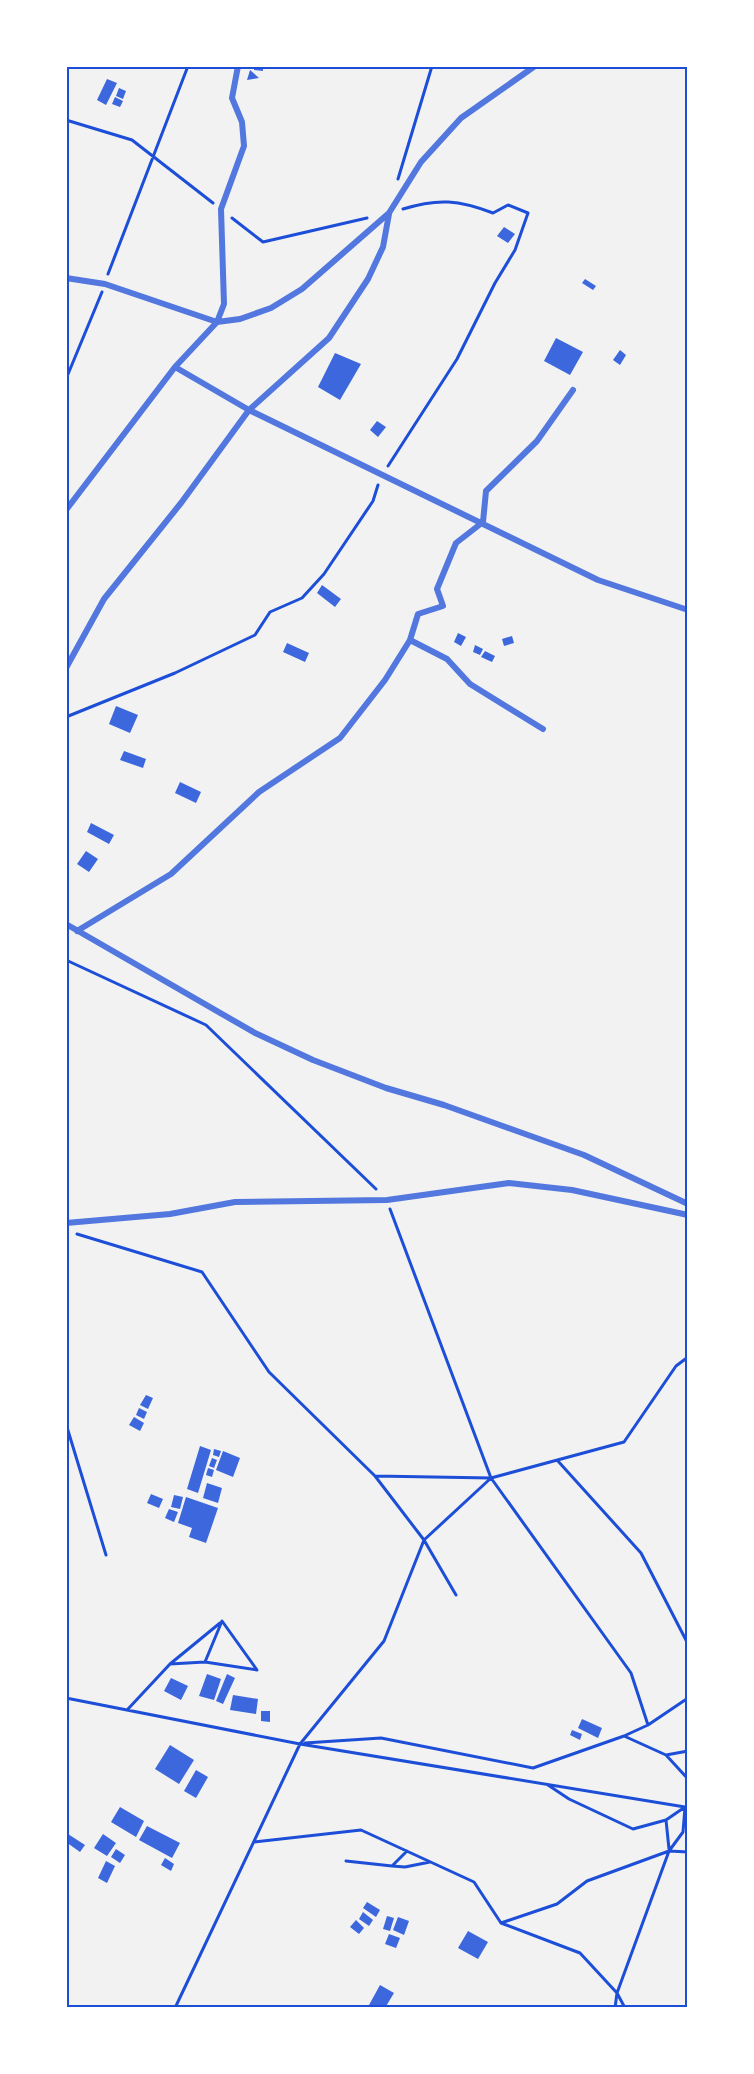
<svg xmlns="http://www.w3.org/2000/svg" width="754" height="2074" font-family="'Roboto Condensed',sans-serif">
<rect width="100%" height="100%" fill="#f2f2f2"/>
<path fill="#3d67dc" d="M254,66h9v5l-9,-1z
M250,70l9,8 -12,2z
M107,79l10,4 -11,22 -9,-5z
M119,88l7,3 -3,8 -7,-3z
M115,97l8,4 -3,6 -8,-3z
M504,227l11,7 -7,9 -11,-7z
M585,279l11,7 -3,4 -11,-7z
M556,338l27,14 -13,23 -26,-14z
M620,350l6,5 -6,10 -7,-5z
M335,353l26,11 -21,36 -22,-13z
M377,421l9,6 -8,10 -8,-7z
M322,585l19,14 -6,8 -18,-14z
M458,633l8,4 -5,9 -7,-4z
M512,636l2,7 -10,3 -2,-7z
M287,643l22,10 -4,9 -22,-10z
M475,645l8,4 -3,6 -7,-3z
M485,651l10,5 -3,6 -11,-5z
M116,706l22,9 -8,18 -21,-9z
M124,751l22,8 -3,9 -23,-8z
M180,782l21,10 -5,11 -21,-10z
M91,823l23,12 -5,9 -22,-12z
M86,851l12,8 -9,13 -12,-8z
M146,1395l7,3 -5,11 -8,-4z
M139,1408l8,4 -3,7 -8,-4z
M134,1417l10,6 -4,8 -11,-6z
M200,1446l11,4 -13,43 -11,-4z
M214,1449l7,2 -2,6 -6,-2z
M223,1451l17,7 -7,19 -17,-7z
M212,1458l5,2 -3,8 -5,-2z
M208,1468l6,2 -2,7 -6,-2z
M207,1483l15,5 -4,15 -15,-5z
M151,1494l12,5 -4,9 -12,-5z
M174,1495l9,2 -3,12 -9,-2z
M186,1497l32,11 -12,35 -17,-6 3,-9 -14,-5z
M169,1509l9,3 -4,10 -9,-4z
M207,1674l14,5 -7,21 -15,-4z
M227,1674l8,4 -12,26 -7,-3z
M171,1678l17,8 -7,14 -17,-9z
M233,1695l25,4 -2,15 -26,-4z
M261,1711h9v11l-9,-1z
M582,1719l20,9 -4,10 -20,-10z
M572,1730l10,4 -2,6 -10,-5z
M170,1745l24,15 -15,24 -24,-15z
M196,1770l12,7 -12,21 -12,-7z
M120,1807l24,14 -8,16 -25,-15z
M147,1826l33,17 -8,15 -33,-18z
M68,1834l17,11 -5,7 -14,-10z
M103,1834l13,9 -9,13 -13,-8z
M116,1849l9,6 -5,8 -9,-6z
M165,1858l9,6 -3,7 -10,-6z
M106,1861l9,5 -8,17 -9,-5z
M367,1902l13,8 -4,7 -13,-9z
M363,1912l10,8 -4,6 -10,-7z
M387,1916l7,2 -4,13 -7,-2z
M398,1917l11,4 -5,14 -11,-5z
M356,1920l8,8 -5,6 -9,-7z
M468,1931l20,11 -10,17 -20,-11z
M389,1934l11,4 -4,10 -11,-4z
M380,1985l14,8 -9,15h-11l-5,-3z"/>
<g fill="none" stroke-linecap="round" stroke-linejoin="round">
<path stroke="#1d4ed8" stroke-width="3" d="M66,120l66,20 81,63
M398,179l34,-113
M232,218l31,24 104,-24
M108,274l80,-208
M66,379l36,-87
M388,466l69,-107 38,-76 20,-33 13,-37 -20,-8 -15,8c-34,-13 -55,-15 -90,-4
M66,717l109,-44 80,-38 15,-23 32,-14 22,-24 49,-73 5,-16
M66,960l140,65 170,164
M390,1209l101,269 140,195 17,52 -24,11
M77,1234l125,38 67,100 106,104 49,64 32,55
M66,1424l40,131
M557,1460l84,93 47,91
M375,1476l116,2 133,-36 52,-76 12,-9
M170,1664l35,-2 52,8 -35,-49 -17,41
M66,1698l234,46 385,63 -2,25 -14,19 -52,142 -2,15
M128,1709l42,-45 50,-41
M648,1725l40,-27
M305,1743l76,-5 152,30 91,-32 42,19 22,24
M666,1755l22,-4
M548,1785l21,14 64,30 33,-9 19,-13
M666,1820l3,29
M254,1842l107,-12 113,52 27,41
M346,1861l46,5 15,-15
M392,1866l13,1 25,-5
M175,2008l125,-264 84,-103 40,-101 67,-62
M625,2008l-8,-15 -37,-40 -79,-30 56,-19 30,-23 82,-30 19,1"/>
<path stroke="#5277de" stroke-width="6" d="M66,278l39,6 112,38 7,-18 -3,-95 23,-63 -2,-24 -10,-24 6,-32
M175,367l74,43 349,170 90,30
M66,510l109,-143 42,-45 23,-3 31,-11 31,-19 87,-76 32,-51 40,-44 74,-52
M66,668l38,-69 77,-96 68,-93 80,-72 39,-59 15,-32 6,-33
M543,729l-73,-45 -23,-25 -37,-19 8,-26 25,-8 -6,-17 19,-46 27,-21 3,-31 51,-50 36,-51
M66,924l189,109 58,27 73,28 58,17 140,50 104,49
M77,931l94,-57 88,-82 81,-54 45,-58 25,-40
M66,1223l104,-9 65,-12 152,-2 122,-17 63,7 116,25"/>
</g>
<rect width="754" height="2074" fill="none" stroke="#ffffff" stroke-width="135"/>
<rect x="68" y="68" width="618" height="1938" fill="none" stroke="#1d4ed8" stroke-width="2"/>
</svg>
